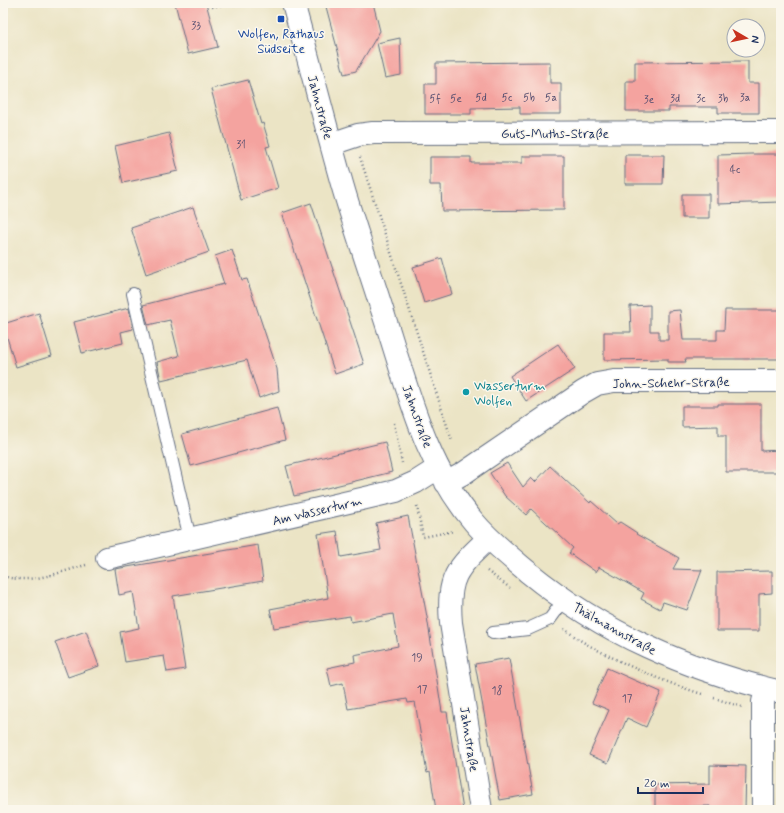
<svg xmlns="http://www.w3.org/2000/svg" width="784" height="813" font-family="Mynerve,sans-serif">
<rect width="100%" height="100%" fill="#fbf7ec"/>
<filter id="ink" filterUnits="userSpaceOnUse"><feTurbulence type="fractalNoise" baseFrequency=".025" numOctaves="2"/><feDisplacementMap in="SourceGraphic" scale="8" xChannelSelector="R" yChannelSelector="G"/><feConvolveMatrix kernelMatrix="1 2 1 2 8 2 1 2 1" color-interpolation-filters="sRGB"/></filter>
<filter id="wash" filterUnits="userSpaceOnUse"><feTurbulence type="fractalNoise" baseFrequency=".012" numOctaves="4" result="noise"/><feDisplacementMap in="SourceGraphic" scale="16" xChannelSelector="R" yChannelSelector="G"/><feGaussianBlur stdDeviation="0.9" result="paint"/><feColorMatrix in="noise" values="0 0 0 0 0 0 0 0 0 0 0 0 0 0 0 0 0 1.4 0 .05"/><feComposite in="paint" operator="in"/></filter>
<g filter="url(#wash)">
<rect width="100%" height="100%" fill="#ebe4c5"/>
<g id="blocks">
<path fill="#f4a39f" d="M175,3h31l12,44 -30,7z
M325,3h48l7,28 -24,40 -12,3z
M400,38l1,37 -16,3 -8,-35z
M748,61v22h11v30h-41v-6h-49v4h-43v-30h9v-19z
M550,62v21h11v31h-41v-7l-49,1v6h-46v-30h11v-21z
M248,80l13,44 2,-1 7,23 -4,1 12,41 -37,12 -30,-111z
M169,133l9,38 -55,12 -8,-37z
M752,154h29v48l-63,2v-49z
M625,155h39l-1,29h-38z
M522,156h42v54l-122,1 -1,-26h-11v-28h41v6h51z
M682,194h27v24h-27z
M311,203l53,161 -29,10 -53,-161z
M193,207l16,45 -63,22 -15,-46z
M232,250l10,30 5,-1 30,90 2,22 -20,7 -12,-38 -86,20 -4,-18 22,-6 -9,-36 -22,5 -5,-20 81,-21 -9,-28z
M442,258l10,36 -28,9 -11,-36z
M650,305v26h9v9h9v-29l12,-1 3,30h34v-10h7l1,-20h56v49h-96l1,3h-18v-3l-64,1v-28h27l-1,-26z
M129,308l4,21 -12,3 2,11 -41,10 -8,-31z
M39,313l13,43 -36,11 -13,-43z
M558,344l17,25 -49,32 -16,-25z
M718,404h43v47l20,-1v22h-55v-36h-8v-10l-36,1v-21h36z
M277,408l8,32 -94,26 -9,-32z
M385,442l7,30 -98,24 -8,-30z
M507,463l16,24 8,-9 4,4 15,-16 40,37 1,-2 26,23 3,-2 17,11 -1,1 43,24 -6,11 29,1 -15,40 -24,-8 -3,7 -19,-10 3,-6 -45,-26 -3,5 -27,-19 4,-5 -42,-39 -5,6 -21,-19 -15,-23z
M408,516l19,101 15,95h5l16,98h-27l-6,-38 -3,1 -12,-71 -7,1 -1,-4 -59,10 -5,-26 -12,3 -4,-18 28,-6 -1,-7 44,-9 -5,-32 -42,8 -1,-6 -76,12 -4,-19 58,-11 -10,-64 19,-3 4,26 40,-7 -5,-27z
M258,545l5,36 -90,15 12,73 -18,3 -3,-16 -39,6 -5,-30 19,-4 -6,-36 -14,3 -4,-26z
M772,571v22l-13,1v37h-42v-59z
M86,631l13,35 -31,11 -13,-35z
M509,658l24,136 -33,6 -25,-136z
M607,668l54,24 -15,35 -19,-9 -19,45 -19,-8 20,-45 -17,-7z
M710,765l36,1 -1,44h-35v-4l-55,1v-22l55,-1z"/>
</g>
</g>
<g filter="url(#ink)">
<use href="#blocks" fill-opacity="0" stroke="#646e82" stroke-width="1"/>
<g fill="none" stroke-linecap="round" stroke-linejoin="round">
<defs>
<path id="service" d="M133,294l57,245
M493,633l35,-4 22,-10 14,-19"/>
<path id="minor" d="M293,3c17,60 32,121 49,181 13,45 29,90 43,135 23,70 40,146 89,203 16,19 35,34 54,50 76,62 158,97 253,120
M331,144l27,-9 15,-2 408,-1
M446,483l18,-10 119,-81 14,-8 17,-3h167
M107,558l289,-67 20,-9 22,-14
M481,810l-30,-187c-4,-46 5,-54 38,-85
M763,810v-108l3,-13"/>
</defs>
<use href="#service" stroke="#646e82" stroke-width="14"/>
<use href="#minor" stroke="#646e82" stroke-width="24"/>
<path stroke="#646e82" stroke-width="2.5" stroke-dasharray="1 3" stroke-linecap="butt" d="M212,7l17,-4
M360,157l92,284
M394,423l8,40
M417,506l6,31 31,-6
M487,571l23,17
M3,576c27,9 57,-4 83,-11
M564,629c9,6 18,13 28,18 35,19 72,35 110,47
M714,698l28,9"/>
<use href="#service" stroke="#fff" stroke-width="12"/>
<use href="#minor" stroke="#fff" stroke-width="22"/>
</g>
</g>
<rect fill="#1a4fb4" stroke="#fbf7ec" stroke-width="1.5" x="277" y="15" width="8" height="8" rx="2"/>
<circle fill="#0f9aa8" stroke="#fbf7ec" stroke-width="1.5" cx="466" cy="392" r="4"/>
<g text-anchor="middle" stroke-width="3" stroke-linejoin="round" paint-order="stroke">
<g font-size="11" fill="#514c6e">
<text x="196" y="29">33</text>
<text x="481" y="101">5d</text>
<text x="507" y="101">5c</text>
<text x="529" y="101">5b</text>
<text x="551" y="101">5a</text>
<text x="745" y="101">3a</text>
<text x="435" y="102">5f</text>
<text x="456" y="102">5e</text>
<text x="675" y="102">3d</text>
<text x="701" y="102">3c</text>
<text x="723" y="102">3b</text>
<text x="649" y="103">3e</text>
<text x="241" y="148">31</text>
<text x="735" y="173">4c</text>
<text x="417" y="661">19</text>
<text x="422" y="693">17</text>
<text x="497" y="694">18</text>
<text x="627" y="702">17</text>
</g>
<g font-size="13" fill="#164399" stroke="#fbf7ec">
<text x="281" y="38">Wolfen, Rathaus<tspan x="281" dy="15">Südseite</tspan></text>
</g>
<g font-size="13" fill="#1b2f5e" stroke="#fbf7ec">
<text transform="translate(321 107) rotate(75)" y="5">Jahnstraße</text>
<text x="555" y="138">Guts-Muths-Straße</text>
<text transform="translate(671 382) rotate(-1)" y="5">John-Schehr-Straße</text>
<text transform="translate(418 416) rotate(70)" y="5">Jahnstraße</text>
<text transform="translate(317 510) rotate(-13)" y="5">Am Wasserturm</text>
<text transform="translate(615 628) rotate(29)" y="5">Thälmannstraße</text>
<text transform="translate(470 739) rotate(81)" y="5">Jahnstraße</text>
</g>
<g font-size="13" fill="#0d838f" stroke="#fbf7ec" text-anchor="start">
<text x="474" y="390">Wasserturm<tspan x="474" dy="15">Wolfen</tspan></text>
</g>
</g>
<rect width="784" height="813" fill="none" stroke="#fbf7ec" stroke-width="16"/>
<g transform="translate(746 38) rotate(99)"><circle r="19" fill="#fbf7ec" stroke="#a1a7b3"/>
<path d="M0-3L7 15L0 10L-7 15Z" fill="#c8321e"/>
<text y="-6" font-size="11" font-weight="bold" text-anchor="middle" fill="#1b2f5e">N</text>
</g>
<path d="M638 787v6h65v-6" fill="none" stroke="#1b2f5e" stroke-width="2"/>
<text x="644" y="787" font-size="12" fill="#1b2f5e" stroke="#fbf7ec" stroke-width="3" paint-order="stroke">20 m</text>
</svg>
